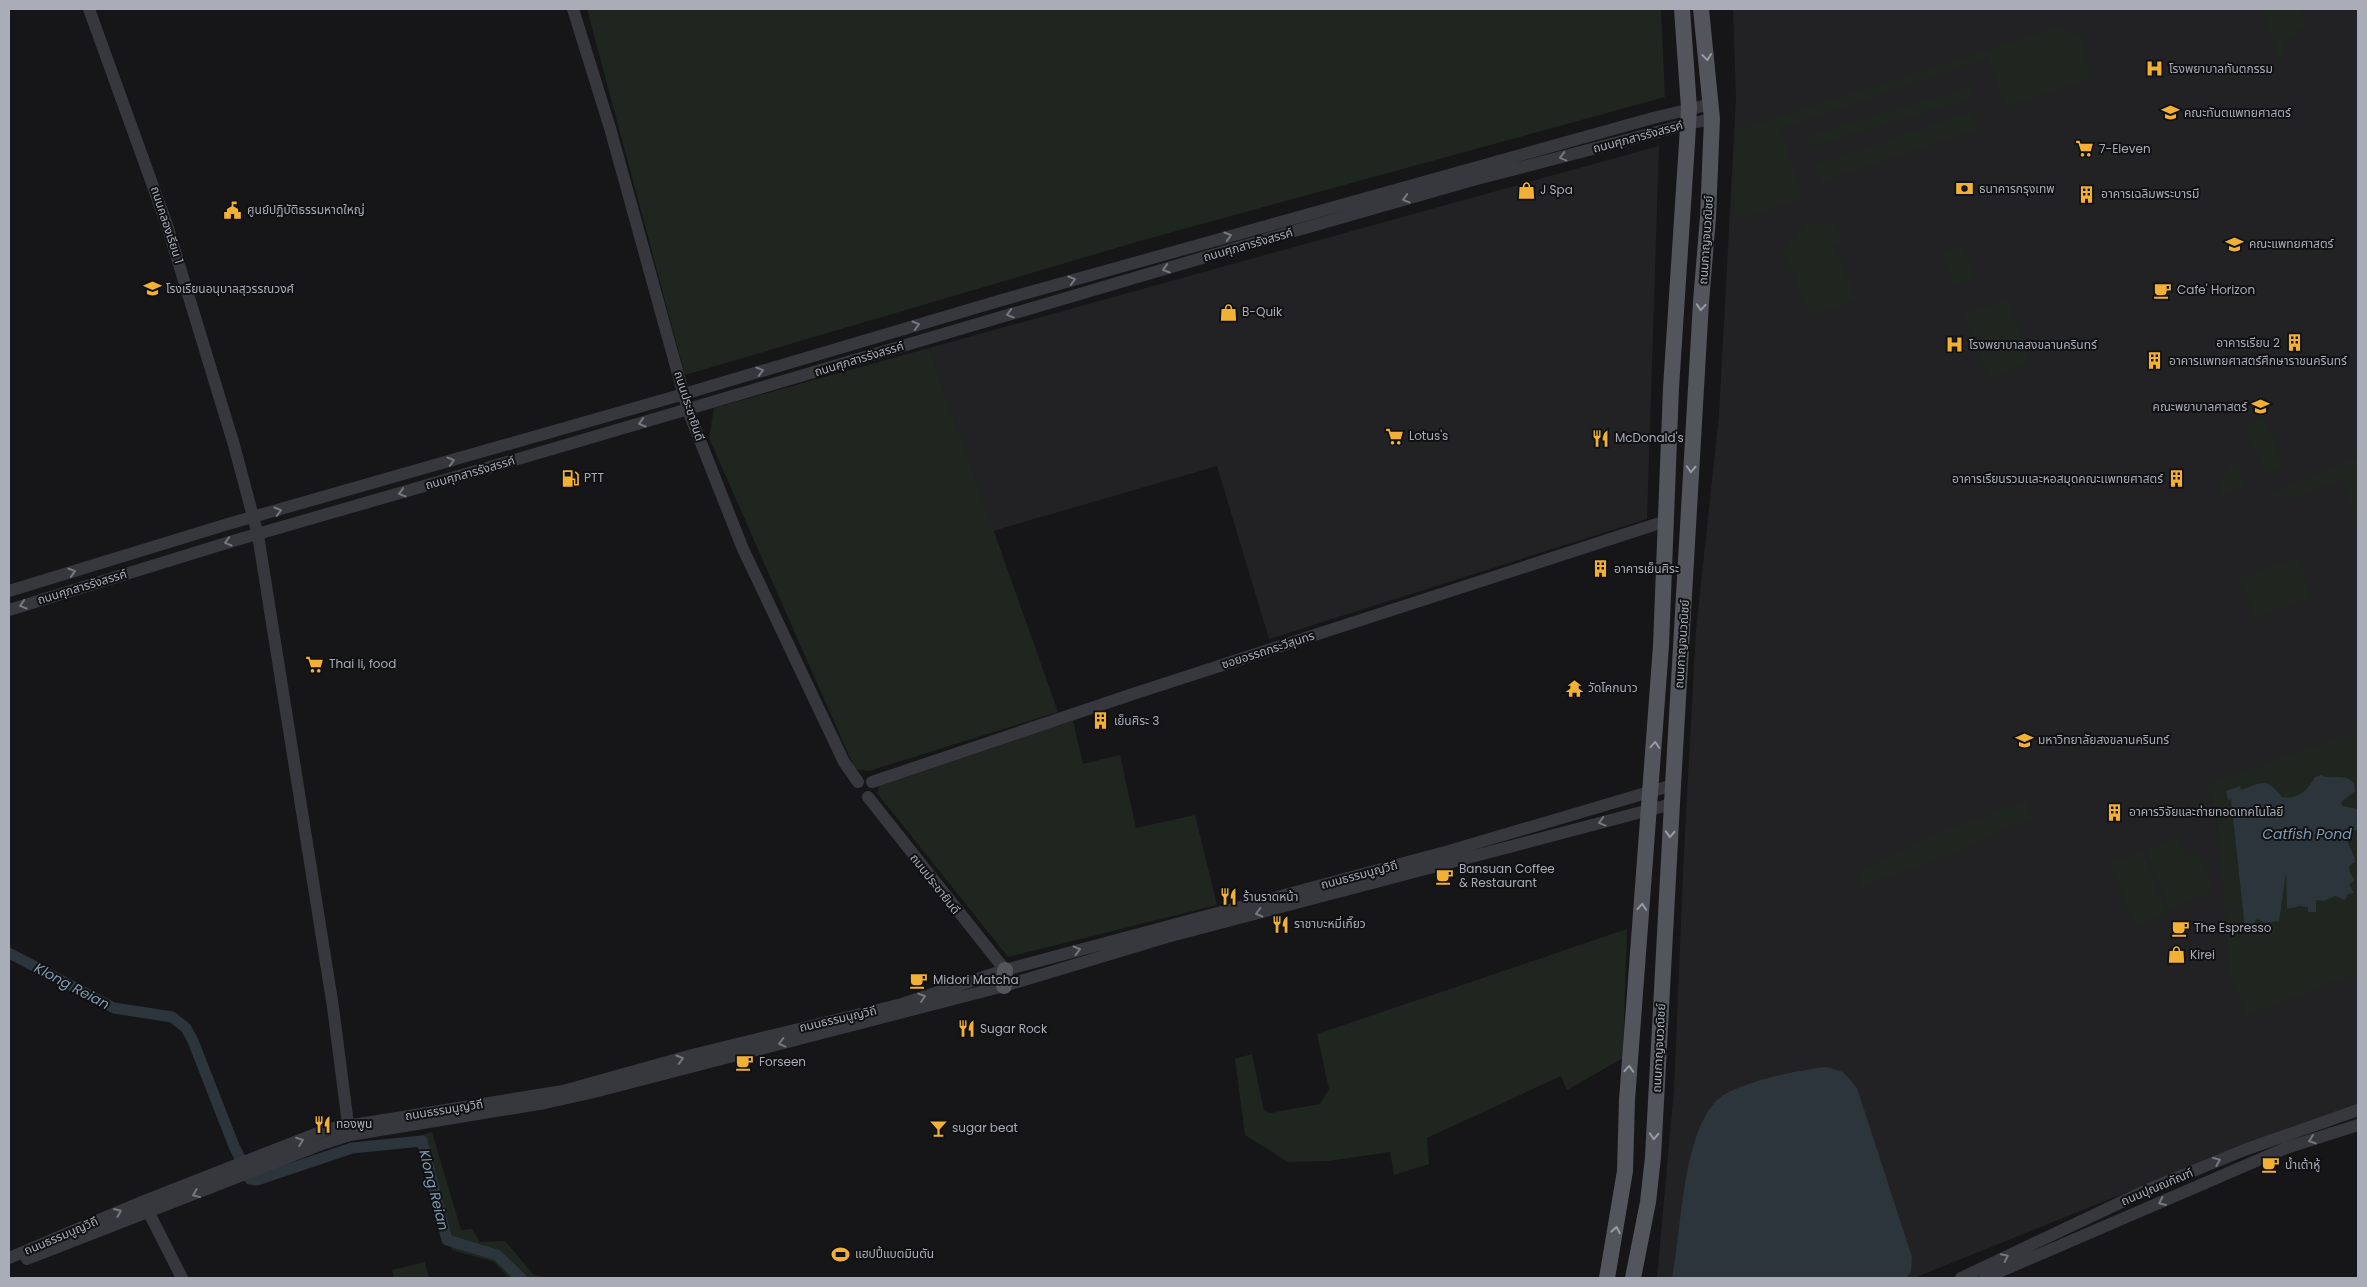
<svg xmlns="http://www.w3.org/2000/svg" width="2367" height="1287" font-family="Poppins,'Noto Sans Thai',sans-serif">
<rect width="100%" height="100%" fill="#161618"/>
<path fill="#222225" d="M1733,9h625v1098l-37,12 -211,80 -196,79h-257l17,-189 10,-238 12,-221 23,-215 17,-317z
M1659,146l-12,373 -378,120 -52,-173 -224,65 -64,-183z"/>
<path fill="#1e261f" d="M587,9h1074l4,88 -525,144 -455,134z
M2261,9h39l6,17 -18,13 -5,16 -4,3z
M2052,29c12,0 23,2 31,12l8,37 -86,30 -17,-50 -208,71 23,69 -60,20 -10,-3 3,-85z
M1970,87l3,11 -165,50 -4,-11z
M1973,111l6,18 -159,53 -6,-17z
M1836,222l6,22 -8,3 23,52 -45,18 -30,-66 23,-27z
M1962,245l13,33 -21,8 -13,-34z
M2007,299l24,63 -43,17 -25,-64z
M929,348l129,364 -189,59 -14,-2 -146,-331 5,-30z
M2265,418l19,48 -18,8 -22,-48z
M2358,457v63h-2l-14,-41 -52,21 -2,-6 -17,6 -1,-7z
M2238,463l8,23 -28,10 9,-29z
M2298,556l14,41 -57,21 -17,-39z
M1073,721l10,43 37,-9 16,73 59,-13 22,90 -209,52 -131,-164 4,-11z
M2358,730v243l-112,43 -16,-42 -15,-167 -10,-22z
M2026,801l7,16 -79,37 -94,32 -4,-14 88,-42z
M2177,837l9,19 11,-5 18,39 -44,20 -26,-58z
M2142,850l26,63 -33,13 -26,-63z
M1627,929l-4,129 -56,32 -6,-14 -134,62 2,26 -35,11 -4,-23 -62,9 -40,1 -43,-27 -10,-76 17,-5 12,57 6,2 50,-9 9,-15 -12,-55z
M432,1132l29,98 11,-1 8,13 25,-1 28,33 14,4h-38l-15,-16 -42,-12 -31,-115z
M425,1262l4,16h-35l-2,-8z"/>
<path fill="#2c353c" d="M2321,775c11,6 21,-3 33,8l1,8 -14,11 1,4 16,3v21l-12,1c-1,12 8,19 9,31l-6,4 1,7 5,7 -6,5 5,8 -6,1 -3,6 -10,-4 -12,5 -7,-1v12h-8v-5l-8,-1 -13,3 -1,-37 -7,49 -13,2 -9,-4 -4,6 -8,4 -14,-130 -3,1 -2,-9 14,-5 1,4c22,-8 25,-13 41,7 16,3 25,-6 33,-20z
M1826,1067l17,5 14,16 55,169 -1,15 -5,6h-234c10,-49 10,-143 45,-178 19,-18 83,-30 109,-33z"/>
<g fill="none" stroke-linecap="round" stroke-linejoin="round">
<path stroke="#2c353c" stroke-width="11" d="M9,953l105,55 58,9 14,11 7,13 41,105 16,33 7,1 95,-32 70,-7 25,99 50,15 24,23"/>
<path stroke="#37383d" stroke-width="12" d="M89,9l78,216 67,220 24,90 75,472 16,125
M573,9l37,119 78,282 55,139 101,213 14,20
M9,591l219,-67 456,-130 318,-94 651,-182 58,-14
M9,610l224,-69 285,-82 759,-223 196,-56 215,-56 24,-5
M872,782l261,-88 533,-173
M868,797l137,173
M146,1207l36,71
M9,1258l135,-57 184,-72 235,-38 129,-36 210,-51 103,-34 444,-119 224,-66
M27,1259l298,-116 25,-8 195,-32 45,-10 414,-107 163,-49 505,-133
M1961,1278l188,-89 98,-40 111,-39
M1985,1278l301,-130 72,-23"/>
<path stroke="#53555c" stroke-width="16" d="M1004,986l1,-16
M1607,1278l18,-107 2,-71 34,-454 10,-258 16,-245 2,-35 -7,-99
M1633,1278l15,-76 5,-45 20,-372 28,-483 7,-85 4,-98 -11,-110"/>
</g>
<defs><path id="oneway-chevron" d="M-2-3.5L2.5 0L-2 3.5" fill="none" stroke-width="1.6" stroke-linecap="round" stroke-linejoin="round" transform="scale(1.25)"/></defs>
<g stroke="#979ba6">
<use href="#oneway-chevron" transform="translate(1707 57) rotate(83)"/>
<use href="#oneway-chevron" transform="translate(1701 307) rotate(94)"/>
<use href="#oneway-chevron" transform="translate(1691 469) rotate(93)"/>
<use href="#oneway-chevron" transform="translate(1655 745) rotate(-86)"/>
<use href="#oneway-chevron" transform="translate(1670 834) rotate(93)"/>
<use href="#oneway-chevron" transform="translate(1642 907) rotate(-86)"/>
<use href="#oneway-chevron" transform="translate(1629 1069) rotate(-86)"/>
<use href="#oneway-chevron" transform="translate(1654 1136) rotate(93)"/>
<use href="#oneway-chevron" transform="translate(1616 1230) rotate(-80)"/>
</g>
<g stroke="#757881">
<use href="#oneway-chevron" transform="translate(1563 157) rotate(165)"/>
<use href="#oneway-chevron" transform="translate(1406 199) rotate(164)"/>
<use href="#oneway-chevron" transform="translate(1228 236) rotate(-16)"/>
<use href="#oneway-chevron" transform="translate(1166 269) rotate(164)"/>
<use href="#oneway-chevron" transform="translate(1072 280) rotate(-16)"/>
<use href="#oneway-chevron" transform="translate(1010 314) rotate(164)"/>
<use href="#oneway-chevron" transform="translate(916 325) rotate(-16)"/>
<use href="#oneway-chevron" transform="translate(760 371) rotate(-16)"/>
<use href="#oneway-chevron" transform="translate(642 423) rotate(164)"/>
<use href="#oneway-chevron" transform="translate(451 461) rotate(-16)"/>
<use href="#oneway-chevron" transform="translate(402 493) rotate(164)"/>
<use href="#oneway-chevron" transform="translate(278 511) rotate(-16)"/>
<use href="#oneway-chevron" transform="translate(228 542) rotate(164)"/>
<use href="#oneway-chevron" transform="translate(72 572) rotate(-17)"/>
<use href="#oneway-chevron" transform="translate(23 605) rotate(163)"/>
<use href="#oneway-chevron" transform="translate(1602 822) rotate(165)"/>
<use href="#oneway-chevron" transform="translate(1259 913) rotate(166)"/>
<use href="#oneway-chevron" transform="translate(1077 950) rotate(-14)"/>
<use href="#oneway-chevron" transform="translate(922 997) rotate(-19)"/>
<use href="#oneway-chevron" transform="translate(782 1043) rotate(166)"/>
<use href="#oneway-chevron" transform="translate(680 1059) rotate(-16)"/>
<use href="#oneway-chevron" transform="translate(2312 1140) rotate(162)"/>
<use href="#oneway-chevron" transform="translate(300 1141) rotate(-21)"/>
<use href="#oneway-chevron" transform="translate(2217 1161) rotate(-22)"/>
<use href="#oneway-chevron" transform="translate(196 1194) rotate(158)"/>
<use href="#oneway-chevron" transform="translate(2162 1202) rotate(156)"/>
<use href="#oneway-chevron" transform="translate(118 1212) rotate(-23)"/>
<use href="#oneway-chevron" transform="translate(2005 1257) rotate(-26)"/>
</g>
<defs>
<symbol id="hospital-bare" viewBox="-9 -9 18 18"><path d="M-5-5h3v3.5h4V-5h3V5h-3V1.5h-4V5h-3Z" fill="#f2b134" stroke="#111113" stroke-width="2.5" paint-order="stroke"/></symbol>
<symbol id="university-bare" viewBox="-9 -9 18 18"><path d="M0-5L7-2L0 1L-7-2ZM-4 1L0 2.5L4 1V4Q0 6-4 4Z" fill="#f2b134" stroke="#111113" stroke-width="2.5" paint-order="stroke"/></symbol>
<symbol id="supermarket-bare" viewBox="-9 -9 18 18"><path d="M-6-5.5h2.5l.6 2H6L4.5 2H-2.5L-4.4-4H-6ZM-1.5 3.2a1.3 1.3 0 1 0 .1 0ZM3 3.2a1.3 1.3 0 1 0 .1 0Z" fill="#f2b134" stroke="#111113" stroke-width="2.5" paint-order="stroke"/></symbol>
<symbol id="bank-bare" viewBox="-9 -9 18 18"><path d="M-6-4H6V4H-6ZM0-2.3a2.3 2.3 0 1 0 0 4.6a2.3 2.3 0 1 0 0-4.6Z" fill="#f2b134" stroke="#111113" stroke-width="2.5" paint-order="stroke"/></symbol>
<symbol id="shop-bare" viewBox="-9 -9 18 18"><path d="M-5-2.5h2.3a2.7 3.5 0 0 1 5.4 0H5L5.5 6h-11ZM-1.5-2.5h3a1.5 2.3 0 0 0-3 0Z" fill="#f2b134" stroke="#111113" stroke-width="2.5" paint-order="stroke"/></symbol>
<symbol id="building-bare" viewBox="-9 -9 18 18"><path d="M-4-6H4V6H1V3H-1V6H-4ZM-2.5-4.3h1.7v1.8h-1.7ZM.8-4.3h1.7v1.8H.8ZM-2.5-1h1.7V.8h-1.7ZM.8-1h1.7V.8H.8Z" fill="#f2b134" stroke="#111113" stroke-width="2.5" paint-order="stroke"/></symbol>
<symbol id="civic-bare" viewBox="-9 -9 18 18"><path d="M-.6-6.5H3V-4.5H.6V-3L4-1V1h2V6H-6V1h2V-1L-.6-3ZM-1.2 2.5V6h2.4V2.5Z" fill="#f2b134" stroke="#111113" stroke-width="2.5" paint-order="stroke"/></symbol>
<symbol id="school-bare" viewBox="-9 -9 18 18"><path d="M0-5L7-2L0 1L-7-2ZM-4 1L0 2.5L4 1V4Q0 6-4 4Z" fill="#f2b134" stroke="#111113" stroke-width="2.5" paint-order="stroke"/></symbol>
<symbol id="cafe-bare" viewBox="-9 -9 18 18"><path d="M-5.5-4.5H6V0H3Q3 3.5 0 3.5H-2.5Q-5.5 3.5-5.5 0ZM3-3.2v2h1.7v-2ZM-6 4.5H4V6H-6Z" fill="#f2b134" stroke="#111113" stroke-width="2.5" paint-order="stroke"/></symbol>
<symbol id="restaurant-bare" viewBox="-9 -9 18 18"><path d="M-5-6h1v4h1v-4h1v4h1v-4h1v5L-1.5 .5V6h-2V.5L-5-1ZM5-6V6H3V1.5H1.5Q1.5-4 5-6Z" fill="#f2b134" stroke="#111113" stroke-width="2.5" paint-order="stroke"/></symbol>
<symbol id="fuel-bare" viewBox="-9 -9 18 18"><path d="M-5.5-6h7V0h2V4h1.3V-2.5L3-4.5l.8-.8L6-3V5H2.5V1h-1V6h-7ZM-4.2-4.7v3.2H.2V-4.7Z" fill="#f2b134" stroke="#111113" stroke-width="2.5" paint-order="stroke"/></symbol>
<symbol id="temple-bare" viewBox="-9 -9 18 18"><path d="M0-6L5-2H3V0L6.5 2.5H4V6H1.5V3h-3V6H-4V2.5H-6.5L-3 0V-2H-5Z" fill="#f2b134" stroke="#111113" stroke-width="2.5" paint-order="stroke"/></symbol>
<symbol id="bar-bare" viewBox="-9 -9 18 18"><path d="M-6-5H6L.8 .8V4.5H3.5V6h-7V4.5H-.8V.8Z" fill="#f2b134" stroke="#111113" stroke-width="2.5" paint-order="stroke"/></symbol>
<symbol id="stadium-bare" viewBox="-9 -9 18 18"><path d="M0-5a6.5 5 0 1 0 0 10a6.5 5 0 1 0 0-10ZM-3.5-1.8h7v3.6h-7Z" fill="#f2b134" stroke="#111113" stroke-width="2.5" paint-order="stroke"/></symbol>
</defs>
<g fill-rule="evenodd">
<use href="#hospital-bare" x="2142" y="56" width="25" height="25"/>
<use href="#university-bare" x="2158" y="100" width="25" height="25"/>
<use href="#supermarket-bare" x="2072" y="136" width="25" height="25"/>
<use href="#bank-bare" x="1952" y="176" width="25" height="25"/>
<use href="#shop-bare" x="1514" y="178" width="25" height="25"/>
<use href="#building-bare" x="2074" y="182" width="25" height="25"/>
<use href="#civic-bare" x="220" y="198" width="25" height="25"/>
<use href="#university-bare" x="2222" y="232" width="25" height="25"/>
<use href="#school-bare" x="140" y="276" width="25" height="25"/>
<use href="#cafe-bare" x="2150" y="278" width="25" height="25"/>
<use href="#shop-bare" x="1216" y="300" width="25" height="25"/>
<use href="#building-bare" x="2282" y="330" width="25" height="25"/>
<use href="#hospital-bare" x="1942" y="332" width="25" height="25"/>
<use href="#building-bare" x="2142" y="348" width="25" height="25"/>
<use href="#university-bare" x="2248" y="394" width="25" height="25"/>
<use href="#supermarket-bare" x="1382" y="424" width="25" height="25"/>
<use href="#restaurant-bare" x="1588" y="426" width="25" height="25"/>
<use href="#fuel-bare" x="558" y="466" width="25" height="25"/>
<use href="#building-bare" x="2164" y="466" width="25" height="25"/>
<use href="#building-bare" x="1588" y="556" width="25" height="25"/>
<use href="#supermarket-bare" x="302" y="652" width="25" height="25"/>
<use href="#temple-bare" x="1562" y="676" width="25" height="25"/>
<use href="#building-bare" x="1088" y="708" width="25" height="25"/>
<use href="#university-bare" x="2012" y="728" width="25" height="25"/>
<use href="#building-bare" x="2102" y="800" width="25" height="25"/>
<use href="#cafe-bare" x="1432" y="864" width="25" height="25"/>
<use href="#restaurant-bare" x="1216" y="884" width="25" height="25"/>
<use href="#restaurant-bare" x="1268" y="912" width="25" height="25"/>
<use href="#cafe-bare" x="2168" y="916" width="25" height="25"/>
<use href="#shop-bare" x="2164" y="942" width="25" height="25"/>
<use href="#cafe-bare" x="906" y="968" width="25" height="25"/>
<use href="#restaurant-bare" x="954" y="1016" width="25" height="25"/>
<use href="#cafe-bare" x="732" y="1050" width="25" height="25"/>
<use href="#restaurant-bare" x="310" y="1112" width="25" height="25"/>
<use href="#bar-bare" x="926" y="1116" width="25" height="25"/>
<use href="#cafe-bare" x="2258" y="1152" width="25" height="25"/>
<use href="#stadium-bare" x="828" y="1242" width="25" height="25"/>
</g>
<g text-anchor="middle" stroke-width="4" stroke-linejoin="round" paint-order="stroke">
<g font-size="12" fill="#a8adb8" stroke="#111113" text-anchor="start">
<text x="2169" y="73">โรงพยาบาลทันตกรรม</text>
<text x="2184" y="117">คณะทันตแพทยศาสตร์</text>
<text x="2099" y="153">7-Eleven</text>
<text x="1979" y="193">ธนาคารกรุงเทพ</text>
<text x="1540" y="194">J Spa</text>
<text x="2101" y="198">อาคารเฉลิมพระบารมี</text>
<text x="247" y="214">ศูนย์ปฏิบัติธรรมหาดใหญ่</text>
<text x="2249" y="248">คณะแพทยศาสตร์</text>
<text x="166" y="293">โรงเรียนอนุบาลสุวรรณวงศ์</text>
<text x="2177" y="294">Cafe' Horizon</text>
<text x="1242" y="316">B-Quik</text>
<text x="2280" y="347" text-anchor="end">อาคารเรียน 2</text>
<text x="1969" y="349">โรงพยาบาลสงขลานครินทร์</text>
<text x="2169" y="365">อาคารเเพทยศาสตร์ศึกษาราชนครินทร์</text>
<text x="2247" y="411" text-anchor="end">คณะพยาบาลศาสตร์</text>
<text x="1409" y="440">Lotus's</text>
<text x="1615" y="442">McDonald's</text>
<text x="584" y="482">PTT</text>
<text x="2163" y="483" text-anchor="end">อาคารเรียนรวมเเละหอสมุดคณะเเพทยศาสตร์</text>
<text x="1614" y="573">อาคารเย็นศิระ</text>
<text x="329" y="668">Thai li, food</text>
<text x="1588" y="692">วัดโคกนาว</text>
<text x="1114" y="725">เย็นศิระ 3</text>
<text x="2038" y="744">มหาวิทยาลัยสงขลานครินทร์</text>
<text x="2129" y="816">อาคารวิจัยและถ่ายทอดเทคโนโลยี</text>
<text x="1459" y="873">Bansuan Coffee<tspan x="1459" dy="14">&amp; Restaurant</tspan></text>
<text x="1243" y="901">ร้านราดหน้า</text>
<text x="1294" y="928">ราชาบะหมี่เกี๊ยว</text>
<text x="2194" y="932">The Espresso</text>
<text x="2190" y="959">Kirei</text>
<text x="933" y="984">Midori Matcha</text>
<text x="980" y="1033">Sugar Rock</text>
<text x="759" y="1066">Forseen</text>
<text x="336" y="1128">ทองพูน</text>
<text x="952" y="1132">sugar beat</text>
<text x="2285" y="1169">น้ำเต้าหู้</text>
<text x="855" y="1258">แฮปปี้แบตมินตัน</text>
</g>
<g font-size="12" fill="#a8adb8" stroke="#111113">
<text transform="translate(1638 137) rotate(-15)" y="4">ถนนศุภสารรังสรรค์</text>
<text transform="translate(167 225) rotate(72)" y="4">ถนนคลองเรียน 1</text>
<text transform="translate(1706 240) rotate(-86)" y="4">ถนนกาญจนวณิชย์</text>
<text transform="translate(1248 245) rotate(-16)" y="4">ถนนศุภสารรังสรรค์</text>
<text transform="translate(859 359) rotate(-17)" y="4">ถนนศุภสารรังสรรค์</text>
<text transform="translate(689 406) rotate(72)" y="4">ถนนประชายินดี</text>
<text transform="translate(470 473) rotate(-16)" y="4">ถนนศุภสารรังสรรค์</text>
<text transform="translate(82 587) rotate(-17)" y="4">ถนนศุภสารรังสรรค์</text>
<text transform="translate(1682 644) rotate(-86)" y="4">ถนนกาญจนวณิชย์</text>
<text transform="translate(1268 650) rotate(-18)" y="4">ซอยอรรถกระวีสุนทร</text>
<text transform="translate(1359 875) rotate(-15)" y="4">ถนนธรรมนูญวิถี</text>
<text transform="translate(935 884) rotate(52)" y="4">ถนนประชายินดี</text>
<text transform="translate(838 1019) rotate(-13)" y="4">ถนนธรรมนูญวิถี</text>
<text transform="translate(1659 1048) rotate(-87)" y="4">ถนนกาญจนวณิชย์</text>
<text transform="translate(444 1110) rotate(-9)" y="4">ถนนธรรมนูญวิถี</text>
<text transform="translate(2157 1187) rotate(-23)" y="4">ถนนปุณณกัณฑ์</text>
<text transform="translate(61 1236) rotate(-23)" y="4">ถนนธรรมนูญวิถี</text>
</g>
<g font-size="14" font-style="italic" fill="#7f9bb3" stroke="#111113">
<text x="2307" y="839">Catfish Pond</text>
<text transform="translate(72 986) rotate(28)" y="5">Klong Reian</text>
<text transform="translate(434 1190) rotate(76)" y="5">Klong Reian</text>
</g>
</g>
<rect width="2367" height="1287" fill="none" stroke="#a8adb8" stroke-width="20"/>
</svg>
